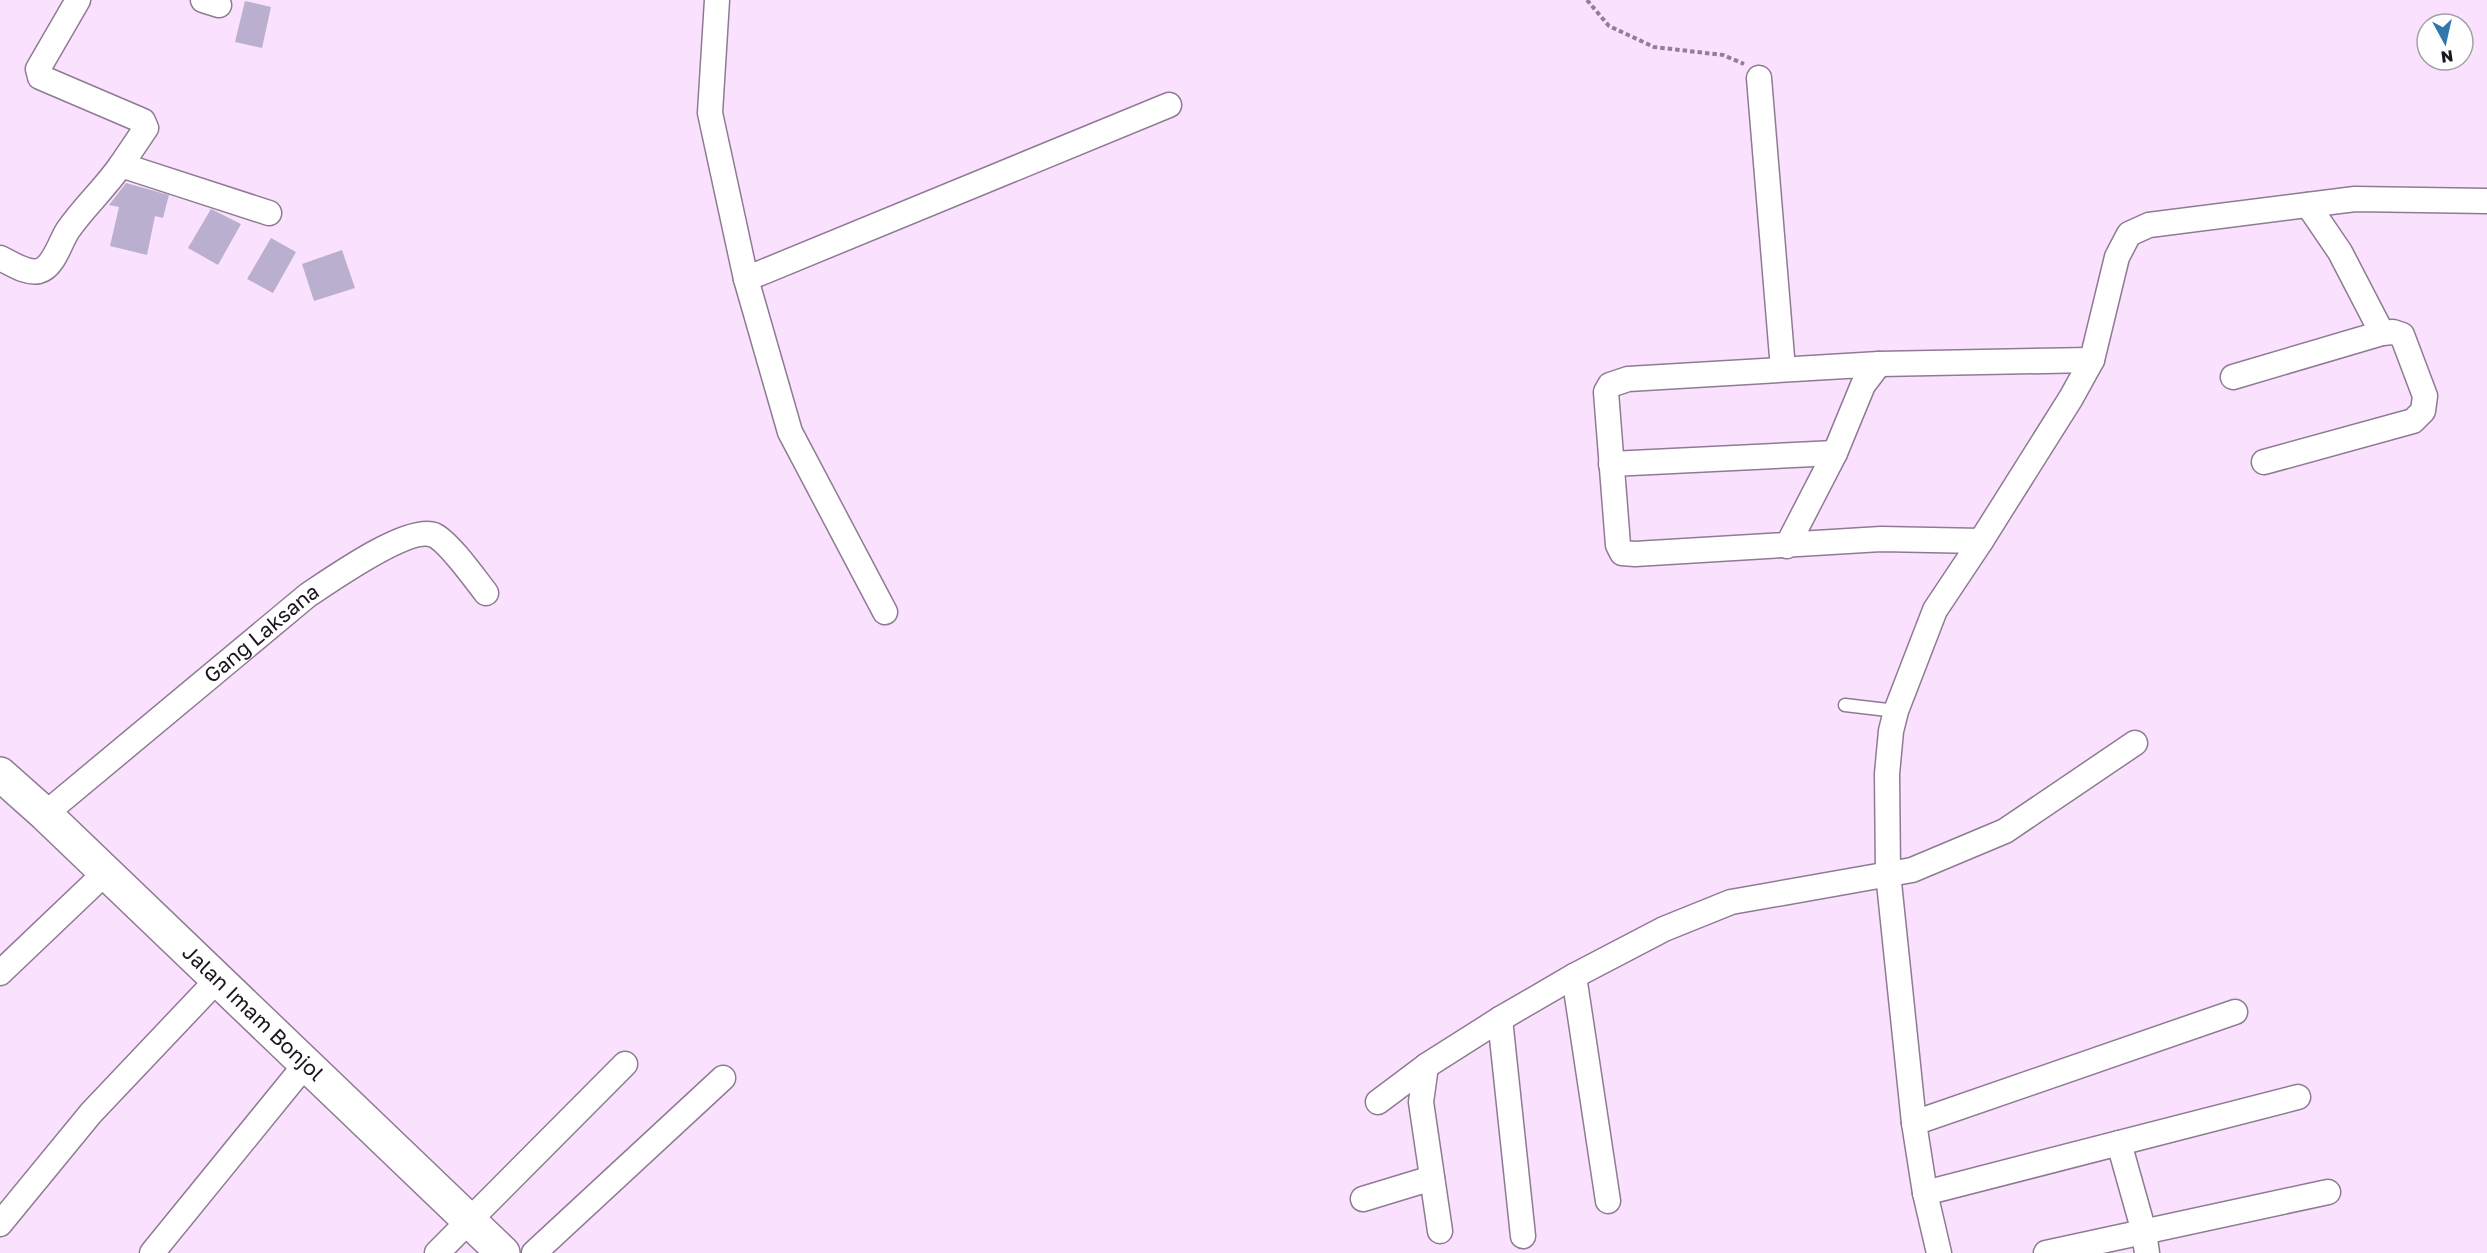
<svg xmlns="http://www.w3.org/2000/svg" width="2487" height="1253" font-family="'Golos Text',sans-serif">
<rect width="100%" height="100%" fill="#fae2fe"/>
<path fill="#baafce" d="M245,1l26,6 -9,41 -27,-6z
M126,183l43,12 -6,23 -8,-2 -8,39 -37,-9 9,-39 -10,-2z
M211,209l30,15 -23,41 -30,-17z
M271,238l25,14 -23,41 -26,-14z
M342,250l13,38 -41,13 -12,-37z"/>
<g fill="none" stroke-linecap="round" stroke-linejoin="round">
<defs>
<path id="lane" d="M1845,705l51,6"/>
<g id="street">
<path d="M78,0l-40,69 2,8 103,44 3,7 -25,37"/>
<path d="M203,0l16,5"/>
<path d="M717,0l-7,113 36,166 44,153 95,180"/>
<path d="M1759,78l24,291"/>
<path d="M0,258c11,5 26,16 39,13 15,-4 21,-29 29,-41 16,-23 37,-42 53,-65l148,48"/>
<path d="M746,279l423,-174"/>
<path d="M1879,364l213,-4"/>
<path d="M2233,377l149,-44"/>
<path d="M2264,462l149,-41 10,-10 2,-15 -23,-61 -9,-3 -11,1 -42,-81 -32,-47"/>
<path d="M1611,464l224,-11"/>
<path d="M1787,546l48,-93 28,-68 16,-21 -251,15 -18,6 -4,7 12,153 4,8 13,1 246,-15 100,2 90,-143 21,-38 25,-103 12,-23 20,-9 206,-26 132,2"/>
<path id="s1" d="M45,814l263,-219c23,-15 100,-70 126,-60 15,7 41,44 52,58"/>
<path d="M0,973l105,-100"/>
<path d="M1574,976l34,225"/>
<path d="M1500,1019l23,217"/>
<path d="M1426,1066l-5,36 19,129"/>
<path d="M1378,1102l48,-36 74,-47 74,-43 90,-47 67,-27 181,-32 93,-39 130,-88"/>
<path d="M1914,1123l321,-111"/>
<path d="M2119,1143l25,89 3,21"/>
<path d="M1925,1193l373,-96"/>
<path d="M1363,1199l69,-21"/>
<path d="M0,1224l91,-111 127,-134"/>
<path d="M152,1253l153,-188"/>
<path d="M437,1253l188,-189"/>
<path d="M534,1253l189,-175"/>
<path d="M1939,1253l-14,-60 -11,-70 -26,-250 -1,-99 4,-43 5,-20 39,-101 46,-69"/>
<path d="M2046,1253l282,-61"/>
</g>
<g id="highway">
<path id="s2" d="M0,774l45,40 458,439"/>
</g>
</defs>
<use href="#lane" stroke="#8f7a93" stroke-width="15"/>
<use href="#street" stroke="#8f7a93" stroke-width="27"/>
<use href="#highway" stroke="#8f7a93" stroke-width="36"/>
<path stroke="#908093" stroke-width="4" stroke-dasharray="4.5 3" stroke-linecap="butt" d="M1587,0l22,26 45,21 69,8 21,9"/>
<use href="#lane" stroke="#fff" stroke-width="12"/>
<use href="#street" stroke="#fff" stroke-width="24"/>
<use href="#highway" stroke="#fff" stroke-width="33"/>
</g>
<g text-anchor="middle" stroke-width="5" stroke-linejoin="round" paint-order="stroke">
<g font-size="21" fill="#1c141e" stroke="#fff">
<text dy="7" stroke="none"><textPath href="#s1" startOffset="282">Gang Laksana</textPath></text>
<text dy="7" stroke="none"><textPath href="#s2" startOffset="348">Jalan Imam Bonjol</textPath></text>
</g>
</g>
<g transform="translate(2445 42) rotate(172)"><circle r="28" fill="#ffffff" stroke="#a4a1a5" stroke-width="1.5"/>
<path d="M0-4.5L10 22L0 15L-10 22Z" fill="#3376ac"/>
<text y="-9" font-size="16" font-weight="bold" text-anchor="middle" fill="#1c141e">N</text>
</g>
</svg>
